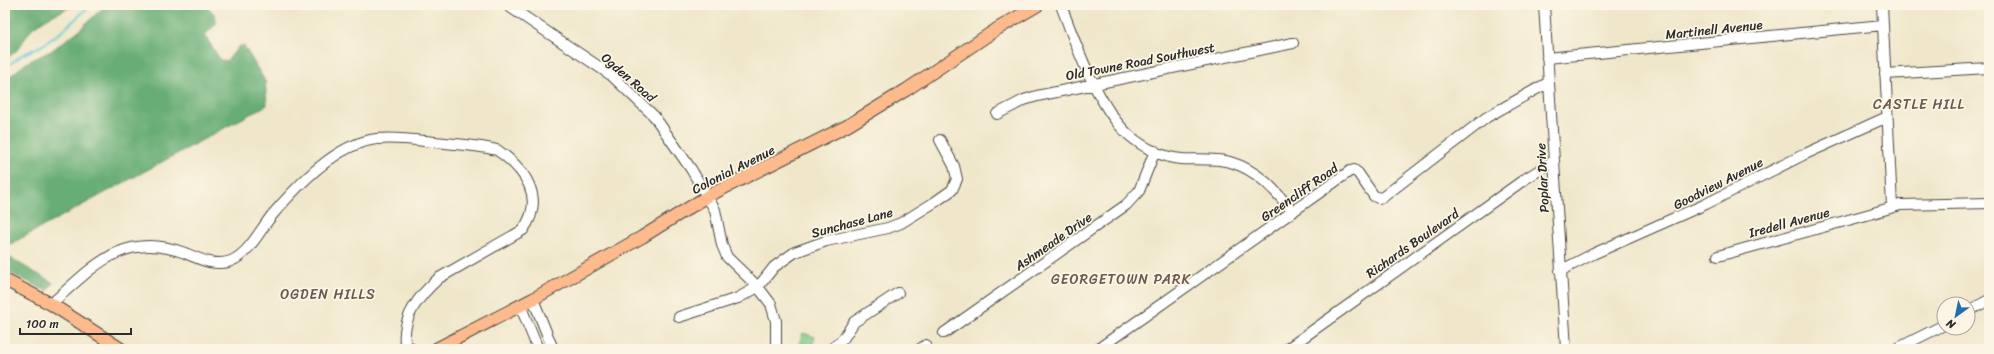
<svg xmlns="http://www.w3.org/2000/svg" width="1994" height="354" font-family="Sriracha,sans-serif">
<rect width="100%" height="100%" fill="#fcf5e5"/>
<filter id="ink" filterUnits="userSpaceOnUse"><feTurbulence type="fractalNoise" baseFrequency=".025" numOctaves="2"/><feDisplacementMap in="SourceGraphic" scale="8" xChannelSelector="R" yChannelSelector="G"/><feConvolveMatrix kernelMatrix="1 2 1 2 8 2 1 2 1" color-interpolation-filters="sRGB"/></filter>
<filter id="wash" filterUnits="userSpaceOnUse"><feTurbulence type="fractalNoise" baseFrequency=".012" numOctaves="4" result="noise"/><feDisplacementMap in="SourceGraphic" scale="16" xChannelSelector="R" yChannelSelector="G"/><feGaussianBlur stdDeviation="0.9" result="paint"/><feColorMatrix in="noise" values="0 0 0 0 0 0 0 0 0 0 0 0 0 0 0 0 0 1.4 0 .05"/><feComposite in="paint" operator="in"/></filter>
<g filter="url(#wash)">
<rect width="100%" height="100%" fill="#f0e7cb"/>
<path fill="#7fc987" stroke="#557a59" d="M803,333l12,4 -4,12h-14z"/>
<path fill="#67ad74" stroke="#496c50" d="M5,5h70l-26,12 -16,10 -16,23 -12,10z
M106,5h100l9,10 1,9 -11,11 15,25 7,1 12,-15h5l21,35 2,24 -262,142v-167l23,-18 23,-11 27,-20z
M5,255l48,28 -6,8 -42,-21z"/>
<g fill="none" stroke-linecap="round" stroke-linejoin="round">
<path stroke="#5ec5da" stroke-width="2" d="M5,68l17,-13 21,-10 18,-13 30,-27"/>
</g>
</g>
<g filter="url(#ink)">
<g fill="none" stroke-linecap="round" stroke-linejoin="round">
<defs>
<path id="minor" d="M507,5l104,70 43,41 37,53 24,41 7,35 5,12 31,30 13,17 5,17v28
M1061,5c14,38 38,105 69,131 13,11 33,22 52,23 15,1 33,-1 48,3 28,8 45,28 63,50
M1544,5l22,344
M1882,5l10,201
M1547,58l336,-33
M1885,74l104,-6
M997,114l27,-14 13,-4 256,-53
M1718,256l152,-42 30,-9 89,-2
M1560,271l33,-17 113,-50 97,-49 84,-38
M533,299l20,50
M51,304c43,-38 73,-74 134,-51 14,6 31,14 46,8 19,-8 30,-33 42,-47 25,-29 64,-71 104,-75 19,-2 38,1 57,3 21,2 43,3 63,8 28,19 49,48 26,80l-84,48c-19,17 -37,38 -34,65l7,6
M520,305l18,44
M1968,311l21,-11
M679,317l59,-19 20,-11 16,-20 21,-15 31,-11 62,-13 13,-5 34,-21 17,-12 5,-11 -3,-13 -14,-26
M944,333l182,-128 13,-14 16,-40
M832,349l11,-10 11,-17 44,-29
M920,349l6,-4
M1098,349l252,-178 4,-1 4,3 16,23 4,2 5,-1 104,-80 62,-35
M1287,349l238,-170 29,-18
M1896,349l48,-24"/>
<path id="major" d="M5,280l46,24 70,45
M436,349l97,-50 109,-62 66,-41 139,-70 59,-36 91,-61 41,-24"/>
</defs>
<use href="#minor" stroke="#494743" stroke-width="12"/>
<use href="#major" stroke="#494743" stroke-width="14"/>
<use href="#minor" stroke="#fff" stroke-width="10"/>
<use href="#major" stroke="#fcba8d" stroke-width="12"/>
</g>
</g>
<g text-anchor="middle" stroke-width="3.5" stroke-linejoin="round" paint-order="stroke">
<g font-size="13" fill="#2b2b2b" stroke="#fcf5e5">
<text transform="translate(1714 29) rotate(-6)" y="5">Martinell Avenue</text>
<text transform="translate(1140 61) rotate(-11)" y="5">Old Towne Road Southwest</text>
<text transform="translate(629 77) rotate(41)" y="5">Ogden Road</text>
<text transform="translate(733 169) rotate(-27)" y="5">Colonial Avenue</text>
<text transform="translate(1542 178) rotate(-93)" y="5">Poplar Drive</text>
<text transform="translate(1718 183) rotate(-27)" y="5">Goodview Avenue</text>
<text transform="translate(1299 192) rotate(-35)" y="5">Greencliff Road</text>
<text transform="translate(852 222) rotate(-15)" y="5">Sunchase Lane</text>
<text transform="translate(1789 222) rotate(-15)" y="5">Iredell Avenue</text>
<text transform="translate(1053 241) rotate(-35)" y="5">Ashmeade Drive</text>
<text transform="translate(1412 243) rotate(-35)" y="5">Richards Boulevard</text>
</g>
<g font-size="14" letter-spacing="1" fill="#6c5a4f" stroke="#fcf5e5">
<text x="1919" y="109">CASTLE HILL</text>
<text x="1121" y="284">GEORGETOWN PARK</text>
<text x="328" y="299">OGDEN HILLS</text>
</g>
</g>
<rect width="1994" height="354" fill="none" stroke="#fcf5e5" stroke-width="20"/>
<g transform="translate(1956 316) rotate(213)"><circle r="19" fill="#fcf5e5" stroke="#a8a49b"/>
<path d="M0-3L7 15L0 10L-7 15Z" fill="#1f6fb2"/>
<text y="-6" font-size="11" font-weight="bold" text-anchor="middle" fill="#2b2b2b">N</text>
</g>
<path d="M20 328v6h111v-6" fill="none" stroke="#2b2b2b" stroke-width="2"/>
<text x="26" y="328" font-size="12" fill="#2b2b2b" stroke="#fcf5e5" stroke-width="3" paint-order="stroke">100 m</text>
</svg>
